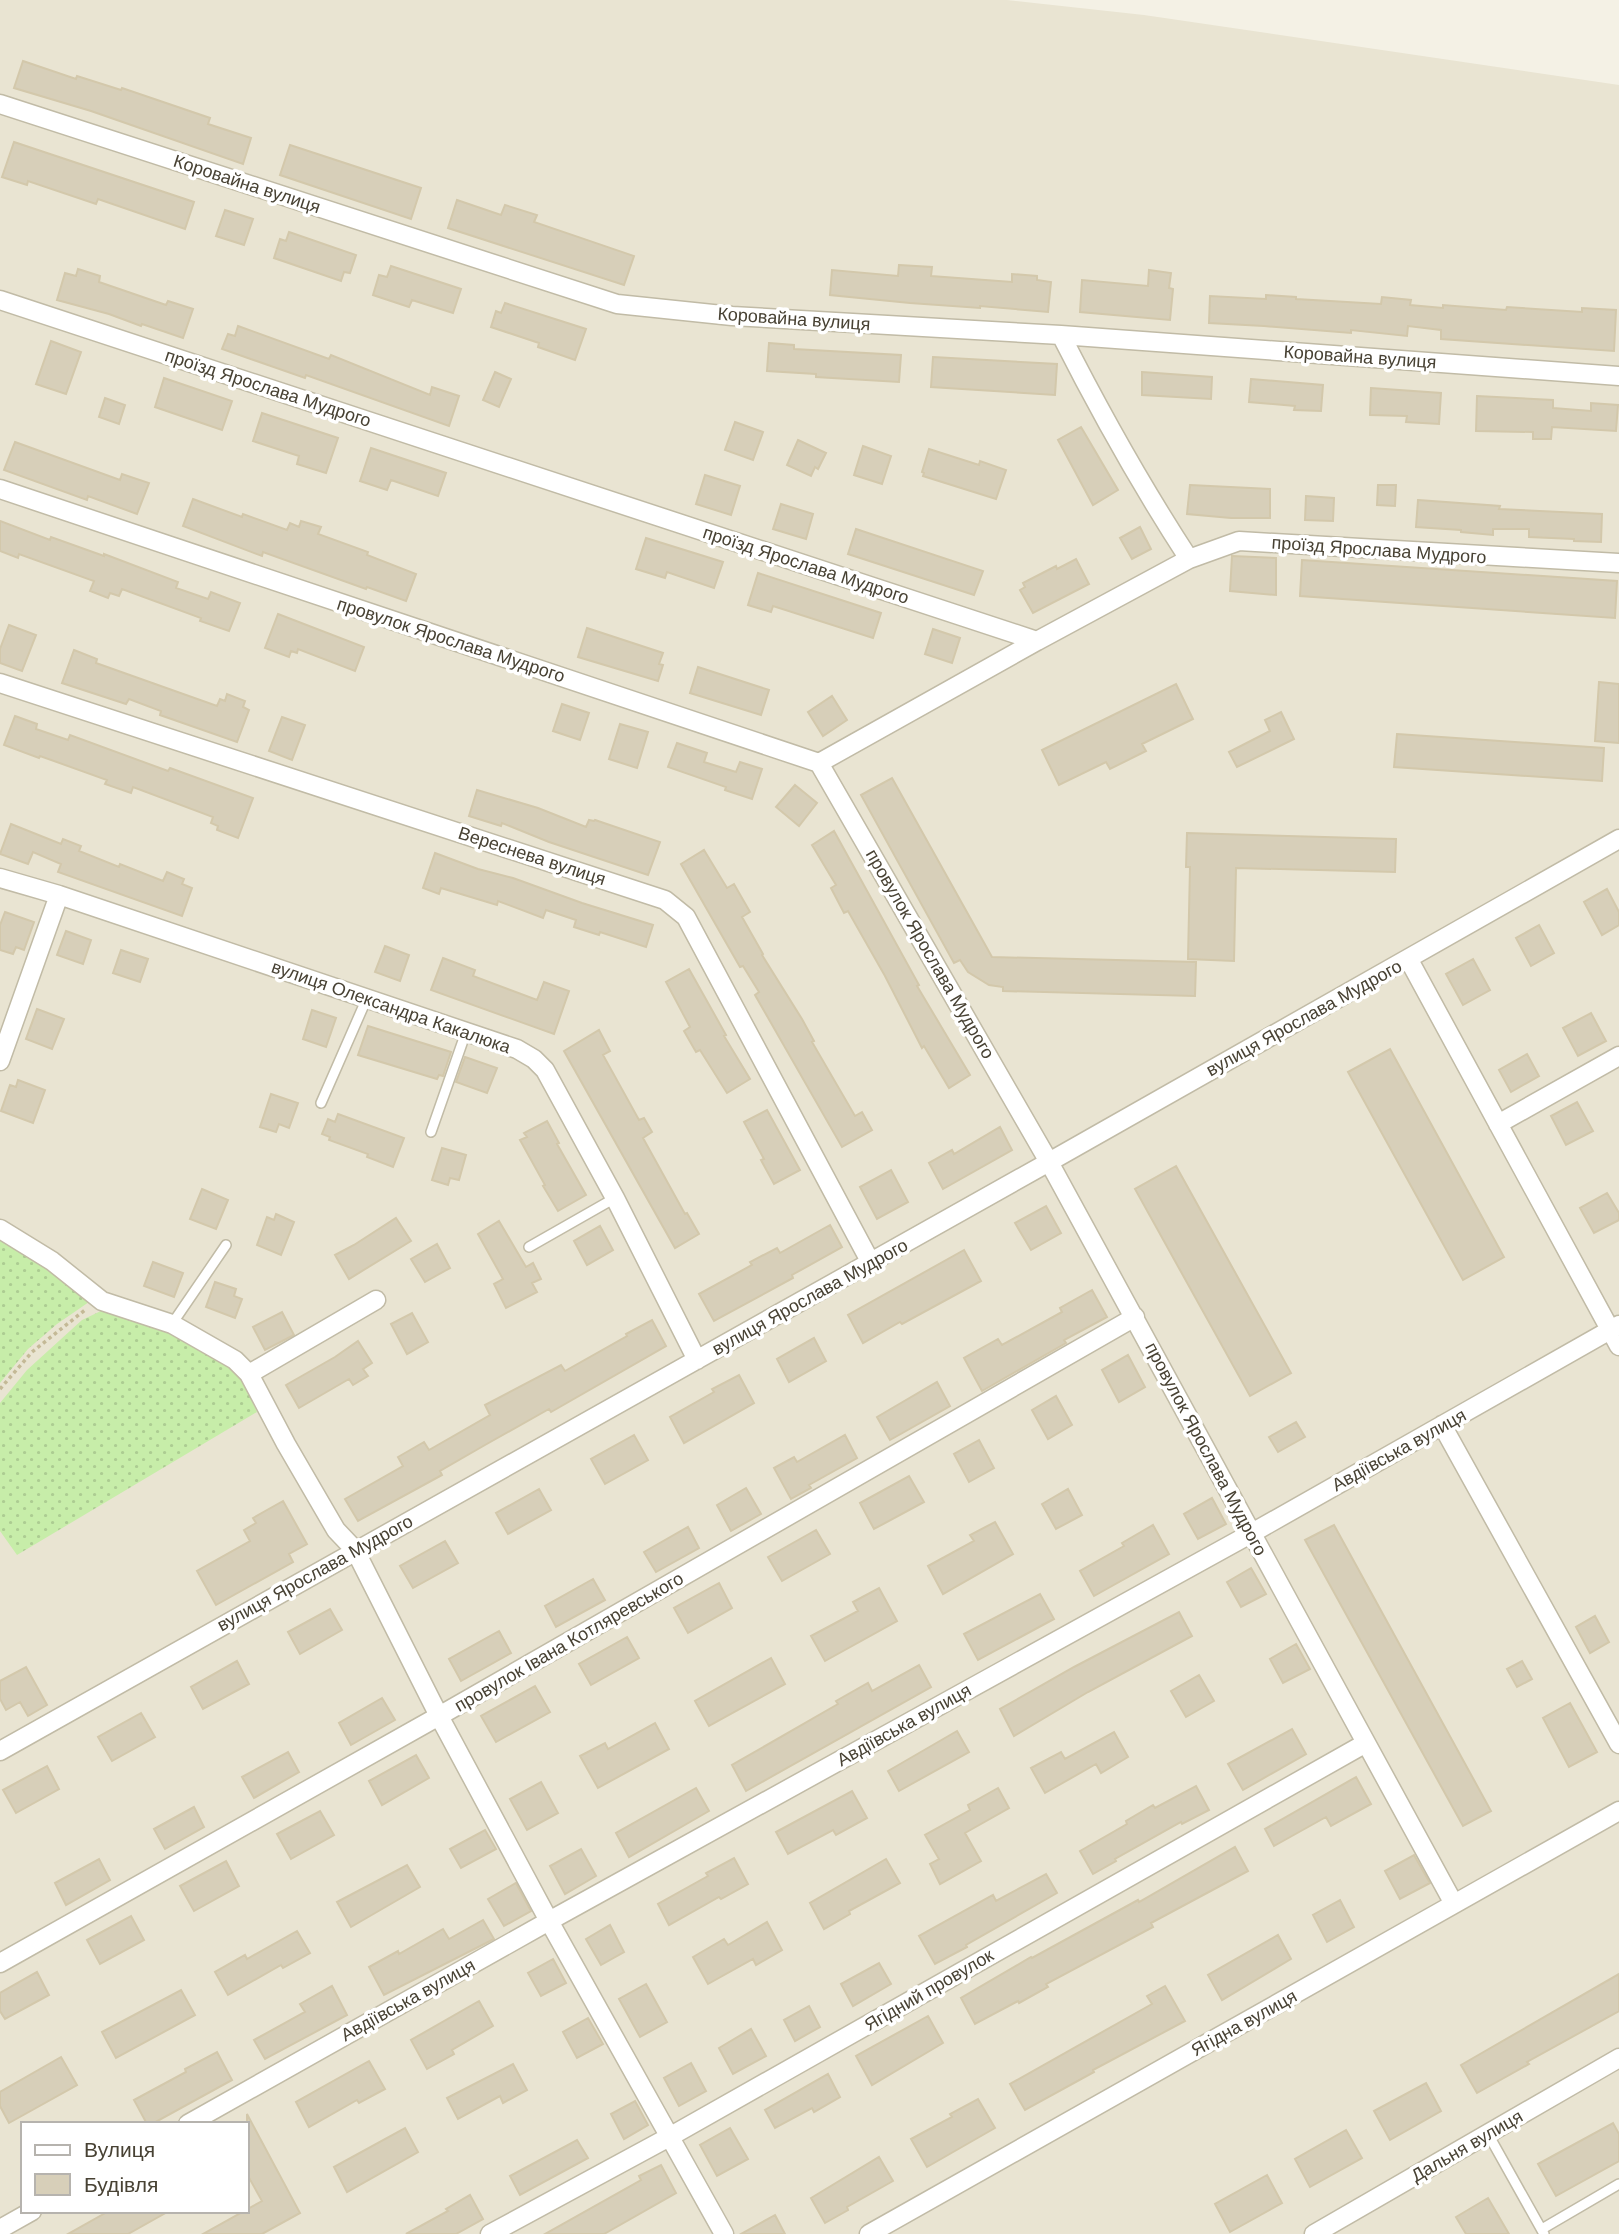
<svg xmlns="http://www.w3.org/2000/svg" width="1619" height="2234" font-family="Arial,sans-serif">
<defs>
<pattern id="garden-dots" width="8" height="8" patternUnits="userSpaceOnUse" patternTransform="scale(1.75)"><rect width="8" height="8" fill="#c7eda9"/><path d="M2 2h.1M6 6h.1" fill="none" stroke="#accc92" stroke-width="1.8" stroke-linecap="round"/></pattern>
</defs>
<rect width="100%" height="100%" fill="#f4f1e5"/>
<path fill="#e9e4d2" fill-rule="evenodd" d="M0,0h1007l137,15 475,70v2149h-1619zM23,2124h224v87h-224z"/>
<path fill="url(#garden-dots)" d="M0,1236l80,55 9,11 -32,22 -29,25 -28,34z
M105,1309l61,20 42,23 32,23 17,37 -240,143 -17,-24v-128l27,-33 55,-50z"/>
<path fill="#d7cfb9" stroke="#d3c8ab" stroke-width="2" d="M23,61l53,18 1,-3 44,14 1,-2 88,30 -2,6 43,14 -8,26 -152,-53 -77,-23z
M14,142l180,60 -9,27 -87,-30 -2,5 -68,-23 -1,4 -25,-8z
M290,145l131,43 -10,31 -131,-44z
M457,200l44,15 4,-10 32,10 -3,7 100,34 -10,29 -176,-57z
M225,210l28,9 -9,26 -28,-9z
M289,232l67,23 -6,18 -6,-1 -3,9 -67,-23 6,-19 6,2z
M899,265l33,2 -1,9 81,6v-8l25,2v4l14,2 -3,30 -68,-6v2l-70,-5 -80,-8 2,-25 66,6z
M391,266l70,23 -8,24 -41,-13 -3,7 -36,-12 6,-20 8,2z
M78,269l22,7 -1,6 67,23 2,-4 25,8 -10,29 -41,-14 -1,2 -32,-12 -52,-14 8,-27 11,3z
M1149,270l22,3 -2,15 4,1 -3,31 -90,-8 2,-32 66,6z
M1266,295l30,2v2l85,5 1,-7 29,3 -1,5 33,3v-3l63,5 1,-3 75,5v-4l34,2 -2,41 -173,-12v-9l-33,-4 -1,10 -56,-6v3l-87,-7 -55,-3 1,-27 56,3z
M505,303l81,26 -11,31 -37,-13 1,-4 -48,-16 5,-16 5,2z
M238,326l91,33 2,-4 99,40 2,-8 27,9 -10,30 -143,-51 -1,3 -83,-29 6,-15 7,2z
M51,341l30,11 -15,42 -30,-10z
M769,343l25,2v4l107,6 -2,27 -83,-5v-3l-49,-3z
M933,357l124,7 -2,31 -124,-8z
M495,372l16,7 -12,28 -16,-7z
M1142,372l70,5 -1,22 -69,-4z
M164,378l68,23 -10,29 -67,-23z
M1251,379l72,6 -2,26 -27,-1 1,-4 -46,-4z
M1371,388l70,5 -2,31 -33,-2 1,-6 -37,-1z
M1477,396l76,4v8l38,3v-8l27,2 -2,26 -64,-4 -1,12h-18v-7l-57,-1z
M105,398l20,7 -6,19 -20,-7z
M262,413l76,25 -12,35 -29,-9 2,-8 -46,-15z
M735,422l28,10 -10,28 -28,-10z
M1081,427l37,63 -25,15 -35,-65z
M798,440l28,13 -8,16 -3,-2 -4,9 -24,-11z
M15,442l105,38 2,-6 27,9 -12,31 -49,-18 -1,4 -83,-30z
M863,446l28,10 -9,28 -28,-9z
M371,448l75,25 -8,23 -47,-16 -4,10 -27,-9z
M929,449l50,16 1,-4 26,9 -10,29 -73,-23 1,-3 -2,-1z
M705,475l35,11 -9,29 -35,-11z
M1190,485l80,4v29h-39l-44,-4z
M1378,485h18l-1,21 -18,-1z
M1306,496l28,2 -1,23 -28,-1z
M193,499l49,18 1,-3 44,16 3,-7 9,4 2,-6 20,6 -3,7 50,18 -1,3 49,19 -10,27 -39,-14 -1,2 -103,-37 -1,4 -79,-30z
M1418,500l82,6 -1,3 103,5 -1,28 -27,-1v-2l-45,-2v-8h-36v6l-32,-3v-2l-45,-3z
M781,504l32,10 -7,25 -33,-10z
M0,521l50,19 1,-3 53,19v-2l74,28 -2,6 32,11 3,-7 29,11 -11,28 -29,-10 1,-3 -79,-29 -3,7 -9,-3 -2,5 -18,-7 4,-10 -75,-27 -1,4 -18,-7z
M1140,527l11,22 -19,10 -12,-21z
M856,529l127,42 -9,24 -126,-41z
M646,538l77,24 -9,26 -47,-16 -2,6 -29,-9z
M1232,556l44,2v37l-46,-4z
M1076,559l13,25 -56,29 -13,-23 5,-3 -2,-4 33,-17 1,3z
M1302,560l315,21 -2,37 -315,-22z
M758,573l123,40 -8,25 -100,-32 -2,6 -23,-7z
M278,614l86,33 -9,24 -57,-22 -1,4 -6,-2 -2,6 -24,-9z
M9,625l27,10 -14,36 -22,-8v-14z
M587,628l76,25 -4,11 4,1 -5,16 -80,-24z
M933,629l27,9 -8,25 -27,-9z
M74,650l23,9 -1,4 121,43 3,-7 5,2 2,-7 18,7 -2,6 6,3 -12,32 -77,-27 1,-4 -32,-12 -3,5 -64,-21z
M698,667l71,23 -8,25 -71,-22z
M1599,682l20,2v59l-24,-2z
M1176,684l17,35 -51,25 4,7 -36,18 -4,-7 -47,23 -17,-35z
M832,696l15,24 -24,16 -15,-24z
M562,704l27,9 -9,27 -27,-9z
M1281,712l13,27 -57,28 -8,-15 41,-21 -5,-11z
M15,716l22,8 -1,5 32,11 2,-5 98,36 2,-3 83,30 -15,40 -21,-8 1,-4 -7,-3 2,-6 -80,-30 -2,6 -26,-9 2,-4 -67,-24 -1,2 -35,-13z
M282,717l23,8 -13,35 -23,-9z
M620,724l28,8 -11,36 -28,-9z
M1397,734l207,14 -2,33 -208,-14z
M677,743l30,10 -3,9 32,10 4,-10 22,7 -10,30 -27,-9 1,-3 -58,-20z
M892,778l100,179 204,5 -1,34 -192,-5v-4l-14,-2 -21,-13 -8,-12 -6,3 -93,-168z
M795,785l22,18 -18,23 -23,-19z
M477,790l61,18 48,19 3,-7 5,1 1,-1 65,22 -12,33 -99,-33 -47,-19 -1,3 -32,-10z
M11,824l50,20 2,-5 18,7 -2,5 40,16 1,-3 43,17 4,-9 17,7 -2,5 10,4 -10,28 -124,-44 3,-8 -28,-12 -5,12 -28,-10z
M834,831l85,154 -2,1 53,89 -21,13 -25,-42 -2,2 -37,-72 -37,-65 -4,2 -13,-25 5,-3 -24,-40z
M1187,833l209,6 -1,33 -159,-4 -2,93 -46,-2 2,-92h-4z
M704,850l23,38 7,-4 16,28 -8,5 21,37 -1,1 40,64 12,22 -2,1 43,74 7,-4 10,18 -30,17 -87,-152 4,-3 -16,-26 -3,1 -59,-103z
M435,853l43,16 35,9 69,25 71,22 -7,22 -46,-15 -1,3 -25,-8 2,-7 -30,-10 -3,8 -45,-17 -1,4 -56,-17 -2,6 -16,-6z
M1607,889l12,23v13l-17,10 -18,-33z
M5,912l29,10 -10,28 -8,-3 -3,7 -13,-4v-25z
M1539,925l15,28 -23,13 -15,-28z
M66,931l25,9 -8,24 -26,-9z
M385,946l24,9 -9,26 -25,-9z
M121,950l27,9 -8,23 -27,-9z
M443,958l32,12 -2,6 64,24 7,-18 25,9 -15,43 -123,-44z
M1473,959l17,31 -27,15 -17,-31z
M689,969l37,66 -2,1 26,43 -23,14 -27,-43 -4,2 -12,-21 6,-4 -24,-45z
M37,1009l27,10 -12,30 -26,-10z
M312,1010l24,8 -10,29 -23,-8z
M1591,1013l15,28 -28,15 -15,-28z
M368,1026l83,26 -8,24 -4,-1 -2,4 -79,-24z
M599,1030l11,21 -7,4 36,65 5,-2 8,14 -9,6 42,76 2,-1 12,21 -24,14 -111,-197z
M1390,1049l114,208 -41,23 -115,-208z
M1527,1054l12,22 -28,16 -12,-22z
M465,1057l32,11 -10,25 -31,-11z
M18,1080l27,10 -12,33 -32,-12 9,-26 6,2z
M271,1094l27,9 -9,25 -10,-4 -3,8 -16,-5z
M1577,1102l16,29 -27,14 -15,-29z
M767,1110l33,60 -26,14 -13,-24 3,-1 -20,-37z
M338,1114l66,24 -11,29 -26,-10 1,-3 -39,-14 1,-3 -8,-3 6,-15 7,3z
M547,1121l12,22 -2,1 29,51 -28,16 -15,-25 2,-1 -25,-45 7,-3 -3,-4z
M1000,1127l12,23 -69,39 -14,-26 23,-13 2,4z
M442,1148l24,7 -7,25 -9,-2 -2,7 -16,-5z
M1176,1166l115,207 -41,23 -115,-207z
M891,1170l17,32 -31,17 -17,-32z
M202,1189l26,11 -12,29 -26,-10z
M1607,1193l12,20v7l-25,13 -14,-25z
M1046,1206l15,27 -30,17 -16,-27z
M276,1214l18,8 -13,33 -24,-10 10,-28 7,3z
M396,1218l15,23 -62,38 -14,-24 19,-10z
M499,1221l27,46 7,-4 8,16 -9,4 5,9 -31,16 -12,-24 9,-5 -25,-45z
M830,1225l12,22 -50,28 1,3 -79,43 -15,-27 53,-29 -2,-3 27,-14 3,5z
M600,1226l13,24 -26,15 -13,-24z
M437,1244l13,24 -25,14 -14,-23z
M964,1250l17,31 -79,43 -2,-2 -37,21 -15,-28z
M153,1262l30,11 -9,24 -30,-11z
M215,1282l21,7 -2,7 8,3 -7,19 -29,-11z
M1092,1290l15,27 -43,23 2,3 -84,48 -18,-33 34,-19 4,6 60,-33 -2,-4z
M282,1312l12,23 -29,15 -12,-23z
M412,1313l16,29 -21,12 -16,-30z
M652,1320l14,26 -115,66 -2,-3 -64,36 -45,26 2,4 -84,46 -13,-22 58,-33 -5,-9 26,-15 5,8 61,-35 -5,-10 76,-40 4,6 62,-35 -1,-2z
M814,1338l12,23 -37,21 -12,-23z
M358,1341l14,22 -9,6 5,7 -15,9 -4,-6 -50,29 -13,-23 49,-28z
M1128,1355l17,32 -26,15 -17,-32z
M739,1375l15,28 -70,40 -14,-26 44,-25 -2,-3z
M937,1382l13,24 -60,34 -13,-23z
M1056,1396l16,29 -24,14 -16,-29z
M1296,1422l9,15 -27,15 -9,-15z
M634,1435l14,25 -43,24 -14,-25z
M845,1435l12,23 -48,27 2,3 -20,11 -17,-31 20,-11 3,5z
M979,1440l15,28 -25,14 -15,-28z
M909,1476l15,26 -50,27 -14,-26z
M746,1488l15,26 -30,17 -14,-26z
M539,1489l12,21 -43,24 -12,-21z
M1068,1489l14,26 -26,14 -14,-25z
M1212,1498l14,26 -28,15 -14,-25z
M283,1501l24,43 -18,10 4,8 -77,43 -19,-34 53,-30 -6,-11 12,-7 -3,-5z
M995,1522l18,32 -70,40 -15,-28 46,-25 -4,-6z
M1153,1525l16,29 -75,42 -14,-25 44,-25 -2,-3z
M1334,1525l157,286 -28,15 -158,-286z
M688,1527l11,21 -43,24 -12,-20z
M816,1530l14,24 -48,27 -14,-24z
M445,1541l13,22 -45,25 -13,-22z
M1251,1568l15,26 -25,13 -14,-25z
M593,1579l12,21 -49,27 -11,-21z
M719,1583l13,25 -44,25 -14,-25z
M879,1588l18,33 -72,40 -14,-25 47,-25 -5,-9z
M1040,1594l14,25 -76,41 -14,-26z
M330,1609l12,21 -42,24 -12,-22z
M1179,1612l13,24 -104,56 -74,44 -14,-27 74,-42z
M1595,1616l14,26 -19,11 -14,-26z
M499,1631l12,22 -50,28 -12,-22z
M627,1637l12,21 -48,27 -12,-21z
M1296,1644l14,25 -27,14 -13,-24z
M771,1658l14,26 -76,42 -14,-25z
M237,1661l12,23 -46,25 -12,-22z
M1522,1661l10,18 -15,8 -10,-18z
M919,1665l12,22 -185,104 -14,-26 106,-61 -2,-3 32,-18 4,8z
M26,1667l21,38 -19,11 -8,-14 -14,8 -6,-11v-18z
M1199,1675l15,26 -28,16 -15,-26z
M535,1686l15,26 -54,30 -15,-26z
M382,1698l13,22 -44,25 -12,-22z
M1570,1703l27,49 -28,15 -26,-49z
M141,1713l14,24 -43,24 -14,-24z
M655,1723l14,26 -71,39 -18,-32 25,-13 3,6z
M1292,1729l14,25 -63,36 -15,-26z
M957,1731l12,21 -70,39 -11,-20z
M1114,1732l14,25 -27,16 -5,-9 -51,29 -14,-25 30,-16 4,7z
M288,1752l11,20 -45,26 -12,-21z
M416,1755l13,23 -47,27 -13,-24z
M47,1766l12,23 -43,24 -13,-23z
M1356,1777l15,27 -40,22 -5,-9 -52,29 -9,-17z
M541,1782l17,31 -31,17 -17,-31z
M1196,1786l13,24 -27,14 -1,-2 -66,37 1,2 -23,13 -13,-23 47,-27 -1,-3 27,-16 2,3z
M696,1788l13,23 -80,46 -13,-24z
M998,1788l11,20 -44,25 16,28 -41,23 -10,-20 9,-5 -14,-24 45,-25 -2,-5z
M852,1791l15,27 -31,17 -3,-5 -45,24 -12,-22z
M194,1807l10,20 -39,22 -11,-20z
M320,1811l14,24 -43,24 -14,-25z
M485,1830l11,19 -35,19 -11,-19z
M1235,1847l13,24 -97,52 2,4 -107,57 2,3 -29,16 -1,-2 -43,23 -14,-26 70,-41 1,1 106,-58 1,2z
M581,1849l15,27 -31,18 -15,-28z
M1414,1855l16,28 -30,16 -15,-28z
M734,1858l14,26 -27,15 -2,-2 -50,28 -11,-21 50,-28 -2,-3z
M99,1859l11,21 -44,25 -11,-22z
M886,1859l14,24 -51,28 1,3 -26,15 -14,-26z
M226,1861l13,25 -45,25 -14,-25z
M407,1865l13,22 -69,40 -14,-25z
M1046,1874l11,19 -91,52 1,2 -32,17 -16,-28 74,-41 3,6z
M516,1883l15,28 -27,15 -16,-27z
M1340,1900l14,27 -27,15 -14,-27z
M131,1916l13,24 -44,24 -13,-24z
M483,1920l11,19 -110,56 -15,-28 29,-16 1,3 44,-25 6,10z
M767,1922l15,28 -26,15 -3,-6 -45,25 -15,-27 31,-18 4,6z
M610,1925l14,27 -23,13 -15,-26z
M297,1931l13,22 -27,15 -2,-3 -53,30 -13,-23 30,-17 2,4z
M1278,1935l13,24 -69,41 -14,-25z
M553,1959l13,24 -25,13 -13,-23z
M879,1963l12,21 -38,22 -12,-22z
M37,1972l12,23 -44,24 -5,-8v-18z
M1619,1974v37l-92,51 2,2 -52,29 -16,-28z
M646,1984l21,38 -27,15 -21,-38z
M332,1986l15,29 -82,44 -11,-19 51,-28 -5,-8z
M1165,1986l20,35 -92,49 1,2 -69,38 -15,-26 142,-80 -5,-8z
M181,1990l14,25 -79,43 -14,-26z
M479,2001l14,25 -41,24 2,4 -27,15 -16,-29z
M809,2006l11,21 -25,14 -11,-21z
M928,2016l15,27 -71,42 -16,-29z
M588,2018l15,26 -26,14 -14,-26z
M751,2029l15,27 -33,18 -14,-26z
M217,2052l15,28 -80,44h-5l-13,-24 52,-28 -1,-3z
M61,2057l16,28 -68,38 -9,-17v-14z
M369,2061l16,28 -26,14 -2,-3 -48,27 -13,-25z
M691,2063l15,28 -27,15 -15,-28z
M513,2064l14,26 -24,13 -3,-7 -42,23 -11,-21z
M828,2074l12,23 -26,15 -2,-4 -37,20 -10,-18z
M1426,2083l15,28 -51,29 -16,-29z
M978,2099l17,29 -68,39 -16,-28 41,-22 -2,-3z
M635,2101l13,24 -24,14 -13,-25z
M247,2114l53,99 -38,21h-59l59,-33 -15,-27z
M1613,2123l6,11v27l-63,35 -18,-32z
M405,2128l13,24 -71,40 -13,-25z
M730,2128l18,31 -31,17 -17,-31z
M1346,2130l16,28 -52,29 -15,-28z
M577,2140l11,18 -68,37 -10,-19z
M879,2157l14,24 -46,26 1,3 -23,13 -14,-25z
M661,2165l15,28 -72,41h-59l96,-54 -2,-4z
M1267,2175l15,28 -52,29 -15,-28z
M470,2195l13,24 -27,15h-50l42,-23 -2,-2z
M1488,2198l21,36h-43l-10,-17z
M109,2211h60l-41,23h-60z
M775,2215l10,19h-44z"/>
<g fill="none" stroke-linecap="round" stroke-linejoin="round">
<defs>
<path id="service" d="M321,1103l46,-105
M431,1132l35,-100
M529,1247l86,-49
M172,1324l54,-79
M1488,2134l56,100
M1542,2229l77,-45"/>
<path id="minor" d="M0,104l617,200 115,12 329,19 558,41
M0,300l1037,341 152,-82 50,-18 380,22
M1061,335c39,77 81,152 128,224
M0,489l819,274 230,399 405,742
M0,683l665,217 21,17 185,346
M819,763l218,-122
M0,878l59,17 458,154 17,10 11,11 70,128 82,162
M1409,960l210,386
M0,1061l59,-166
M1498,1124l121,-68
M0,1229l52,32 50,40 70,23 63,36 14,14 37,70 50,86 19,20 84,166 110,205 175,313
M249,1374l127,-74
M1442,1425l177,319
M0,1751l1049,-589 570,-323
M0,1963l439,-247 696,-399
M188,2124l361,-203 703,-388 367,-208
M0,2229l32,-18
M490,2234l181,-98 695,-393
M869,2234l750,-423
M1314,2234l305,-176"/>
</defs>
<use href="#service" stroke="#c1bba6" stroke-width="12"/>
<use href="#minor" stroke="#c1bba6" stroke-width="21"/>
<path stroke="#c4b996" stroke-width="3.5" stroke-dasharray="3.5 3.5" stroke-linecap="butt" d="M0,1389l32,-37 53,-42"/>
<use href="#service" stroke="#fff" stroke-width="9"/>
<use href="#minor" stroke="#fff" stroke-width="18"/>
</g>
<g text-anchor="middle" stroke-width="7" stroke-linejoin="round" paint-order="stroke">
<g font-size="18" fill="#484234" stroke="#fff">
<text transform="translate(247 184) rotate(18)" y="6">Коровайна вулиця</text>
<text transform="translate(794 319) rotate(4)" y="6">Коровайна вулиця</text>
<text transform="translate(1360 357) rotate(4)" y="6">Коровайна вулиця</text>
<text transform="translate(268 388) rotate(18)" y="6">проїзд Ярослава Мудрого</text>
<text transform="translate(1379 550) rotate(4)" y="6">проїзд Ярослава Мудрого</text>
<text transform="translate(806 565) rotate(18)" y="6">проїзд Ярослава Мудрого</text>
<text transform="translate(451 640) rotate(18)" y="6">провулок Ярослава Мудрого</text>
<text transform="translate(532 856) rotate(18)" y="6">Вереснева вулиця</text>
<text transform="translate(930 954) rotate(60)" y="6">провулок Ярослава Мудрого</text>
<text transform="translate(391 1007) rotate(19)" y="6">вулиця Олександра Какалюка</text>
<text transform="translate(1304 1018) rotate(-29)" y="6">вулиця Ярослава Мудрого</text>
<text transform="translate(810 1297) rotate(-29)" y="6">вулиця Ярослава Мудрого</text>
<text transform="translate(1206 1449) rotate(62)" y="6">провулок Ярослава Мудрого</text>
<text transform="translate(1399 1450) rotate(-29)" y="6">Авдіївська вулиця</text>
<text transform="translate(315 1573) rotate(-29)" y="6">вулиця Ярослава Мудрого</text>
<text transform="translate(569 1642) rotate(-30)" y="6">провулок Івана Котляревського</text>
<text transform="translate(904 1725) rotate(-29)" y="6">Авдіївська вулиця</text>
<text transform="translate(929 1990) rotate(-30)" y="6">Ягідний провулок</text>
<text transform="translate(408 2000) rotate(-29)" y="6">Авдіївська вулиця</text>
<text transform="translate(1244 2023) rotate(-29)" y="6">Ягідна вулиця</text>
<text transform="translate(1467 2146) rotate(-30)" y="6">Дальня вулиця</text>
</g>
</g>
<rect x="21" y="2122" width="228" height="91" fill="#ffffff" stroke="#b6b3ae" stroke-width="2"/>
<rect x="35" y="2145" width="35" height="10" fill="#ffffff" stroke="#b6b3ae" stroke-width="2"/>
<text x="84" y="2157" font-size="21" fill="#484234">Вулиця</text>
<rect x="35" y="2174" width="35" height="21" fill="#d7cfb9" stroke="#b6b3ae" stroke-width="2"/>
<text x="84" y="2192" font-size="21" fill="#484234">Будівля</text>
</svg>
